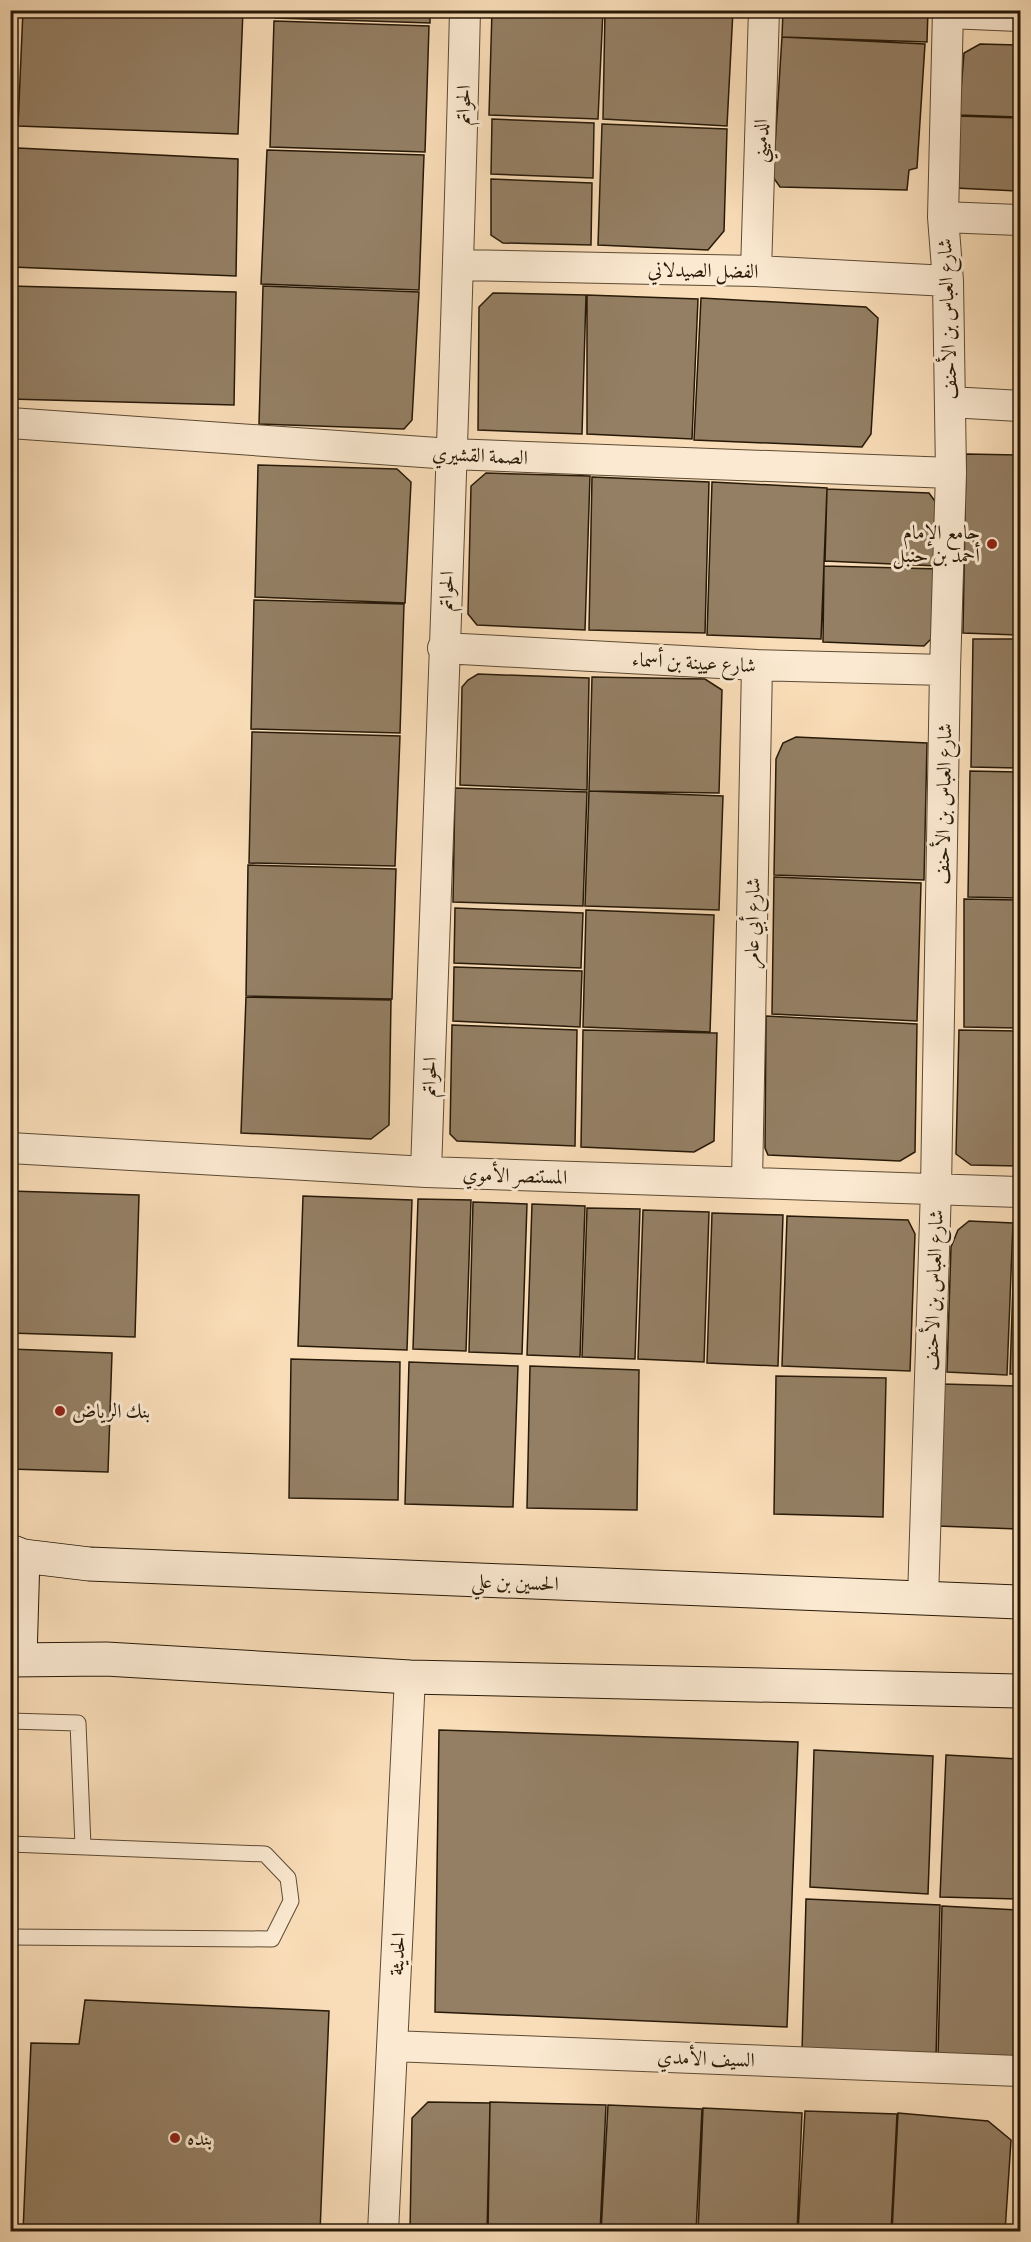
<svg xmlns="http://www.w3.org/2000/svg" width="1031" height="2242" font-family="'EB Garamond',Amiri,serif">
<rect width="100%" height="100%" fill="#f9ddb8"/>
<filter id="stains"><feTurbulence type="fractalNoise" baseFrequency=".00333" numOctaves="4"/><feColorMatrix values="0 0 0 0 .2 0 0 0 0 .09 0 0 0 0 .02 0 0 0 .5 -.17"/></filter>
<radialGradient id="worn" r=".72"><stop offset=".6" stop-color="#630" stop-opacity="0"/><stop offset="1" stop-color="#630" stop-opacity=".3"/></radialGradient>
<path fill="#947f64" stroke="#271908" stroke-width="1.5" d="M23,10h220l-5,124 -220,-8z
M275,10h155v13l-155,-5z
M492,10h111l-5,109 -109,-4z
M605,10h128l-6,116 -124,-7z
M783,10h145l-1,32 -145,-5z
M274,21l155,5 -4,126 -155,-5z
M782,37l143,7 -8,124 -8,2 -2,20 -127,-3 -7,-10z
M980,44l40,1v72l-61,-2 5,-62z
M958,116l62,2v73l-65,-3z
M492,119l102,4 -1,55 -102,-4z
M602,124l125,5 -3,102 -16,19 -110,-5z
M18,148l220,11 -2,117 -224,-9z
M267,150l157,5 -5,135 -158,-6z
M491,179l101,4 -1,62 -88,-2 -12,-8z
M1020,272v102l-3,-4z
M10,286l226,6 -2,113 -224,-6z
M263,286l156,6 -7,128 -8,9 -145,-5z
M493,293l93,2 -4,139 -104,-4 1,-123z
M587,295l111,4 -6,140 -105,-5z
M701,298l165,9 12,11 -7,116 -9,13 -168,-7z
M966,454l54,1v180l-57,-2z
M258,465l139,4 14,13 -6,121 -150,-6z
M486,473l104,3 -5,154 -108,-5 -9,-11 3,-128z
M592,477l117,5 -4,151 -116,-3z
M712,482l115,6 -6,151 -114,-4z
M827,489l102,4 11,15 -2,58 -113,-5z
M824,566l116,3 -1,62 -15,15 -101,-4z
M254,600l150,4 -4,129 -149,-4z
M973,639h47v129l-49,-1z
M478,674l111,4 -2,112 -127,-5 2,-98 6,-7z
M592,677l113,2 17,11 -3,103 -130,-2z
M252,732l148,4 -5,130 -146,-3z
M796,737l131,6 -3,137 -150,-5 2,-116 7,-16z
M970,771l50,1v126l-52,-1z
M455,788l132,4 -4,114 -130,-4z
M589,791l134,5 -4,114 -134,-4z
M248,865l148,4 -4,130 -146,-3z
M774,877l147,6 -4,138 -145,-7z
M964,899l56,1v128l-56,-1z
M455,908l128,5 -2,55 -127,-5z
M586,910l128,5 -4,117 -127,-5z
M454,967l128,4 -2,56 -127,-6z
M246,997l145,3 -2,125 -18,14 -130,-6z
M766,1016l151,8 -2,128 -15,9 -132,-6 -3,-7z
M452,1025l125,5 -2,116 -118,-5 -7,-7z
M583,1030l134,3 -3,108 -20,11 -113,-5z
M959,1030l61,1v135l-49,-1 -15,-11z
M10,1191l129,4 -4,142 -125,-4z
M303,1196l109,4 -5,150 -109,-4z
M418,1199l53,1 -5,151 -53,-2z
M473,1202l54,2 -5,150 -53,-2z
M532,1204l53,2 -5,151 -53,-2z
M587,1208l53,1 -5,150 -53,-2z
M643,1210l66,2 -5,150 -66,-3z
M712,1213l71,2 -5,151 -71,-3z
M787,1216l121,4 7,14 -5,137 -128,-5z
M969,1221l44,2 -6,152 -60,-3 4,-125 7,-17z
M1015,1223l5,1v150h-10z
M10,1349l102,4 -4,119 -98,-3z
M291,1359l109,3 -2,138 -109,-2z
M409,1362l109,4 -5,141 -108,-3z
M530,1366l109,4 -2,140 -110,-2z
M776,1376l110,2 -3,139 -109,-3z
M942,1384l78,2v143l-82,-3z
M439,1730l359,12 -11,285 -352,-15z
M814,1750l119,6 -5,138 -118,-7z
M946,1755l74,4v140l-80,-2z
M806,1899l134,6 -4,152 -134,-5z
M942,1906l78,4v151l-82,-5z
M85,2000l244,11 -9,221h-297l8,-189 48,1z
M428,2102l62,1 -3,129h-77l2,-114z
M490,2102l116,3 -6,127h-112z
M608,2105l94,4 -6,123h-95z
M703,2108l99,5 -5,119h-99z
M805,2111l92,3 -6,118h-93z
M898,2113l90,8 23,19 -6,92h-113z"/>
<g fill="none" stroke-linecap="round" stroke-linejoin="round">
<defs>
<path id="lane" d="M10,1721l68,2 5,123
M10,1844l255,10 23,24 3,23 -19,38 -262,-2"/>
<path id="street" d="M948,13l72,3
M943,217l77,3
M459,265l297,6 192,10
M756,271l8,-261
M950,402l70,4
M10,423l441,31 500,19
M443,648l314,17 188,5
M10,1148l416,24 594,20
M426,1172c13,-387 30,-774 39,-1162
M747,1182l10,-517
M923,1599l13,-411 9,-518 6,-197 -3,-192 -5,-64 5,-207
M392,2046l628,25
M383,2232l27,-555"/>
<path id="secondary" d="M10,1551l13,5 66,8 931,38
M20,1659l3,-103
M10,1660l96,-1 304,18 610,14"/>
</defs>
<use href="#lane" stroke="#5c4a34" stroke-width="17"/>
<use href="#street" stroke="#5c4a34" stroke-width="32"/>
<use href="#secondary" stroke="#271908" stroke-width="35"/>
<use href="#lane" stroke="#fbe9d1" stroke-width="15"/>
<use href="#street" stroke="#fbe9d1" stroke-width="30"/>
<use href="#secondary" stroke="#fbe9d1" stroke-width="33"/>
</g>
<g fill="#8f2418" stroke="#fbe9d1" stroke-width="2">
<circle cx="992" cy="544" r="6"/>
<circle cx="60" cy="1411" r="6"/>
<circle cx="175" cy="2138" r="6"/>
</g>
<g text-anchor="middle" stroke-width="6" stroke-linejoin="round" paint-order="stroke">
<g font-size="20" fill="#271908" stroke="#fbe9d1">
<text transform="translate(463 105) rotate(-89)" y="7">الحواتم</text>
<text transform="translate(760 141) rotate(-88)" y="7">الدميني</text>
<text transform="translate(703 270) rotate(1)" y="7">الفضل الصيدلاني</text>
<text transform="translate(947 319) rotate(-92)" y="7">شارع العباس بن الأحنف</text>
<text transform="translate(480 455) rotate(3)" y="7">الصمة القشيري</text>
<text transform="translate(446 591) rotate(-88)" y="7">الحواتم</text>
<text transform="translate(694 662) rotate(3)" y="7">شارع عيينة بن أسماء</text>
<text transform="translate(943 804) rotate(-89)" y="7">شارع العباس بن الأحنف</text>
<text transform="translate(752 923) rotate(-89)" y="7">شارع أبي عامر</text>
<text transform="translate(429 1077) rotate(-88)" y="7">الحواتم</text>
<text transform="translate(515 1175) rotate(2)" y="7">المستنصر الأموي</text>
<text transform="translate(933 1290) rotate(-88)" y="7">شارع العباس بن الأحنف</text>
<text transform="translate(515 1582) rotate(2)" y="7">الحسين بن علي</text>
<text transform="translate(397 1954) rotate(-87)" y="7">الحديثة</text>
<text transform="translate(706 2058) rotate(2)" y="7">السيف الأمدي</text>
</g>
<g font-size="20" fill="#271908" stroke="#fbe9d1" text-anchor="start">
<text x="980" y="539" text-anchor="end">جامع الإمام<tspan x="980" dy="23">أحمد بن حنبل</tspan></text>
<text x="72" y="1418">بنك الرياض</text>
<text x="187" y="2145">بنده</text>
</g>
</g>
<rect width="1031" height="2242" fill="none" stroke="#f9ddb8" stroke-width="36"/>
<rect x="12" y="12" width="1007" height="2218" fill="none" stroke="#271908" stroke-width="3"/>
<rect x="18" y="18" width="995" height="2206" fill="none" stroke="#271908" stroke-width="1.5"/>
<rect width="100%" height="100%" filter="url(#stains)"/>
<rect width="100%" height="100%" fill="url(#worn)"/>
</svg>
